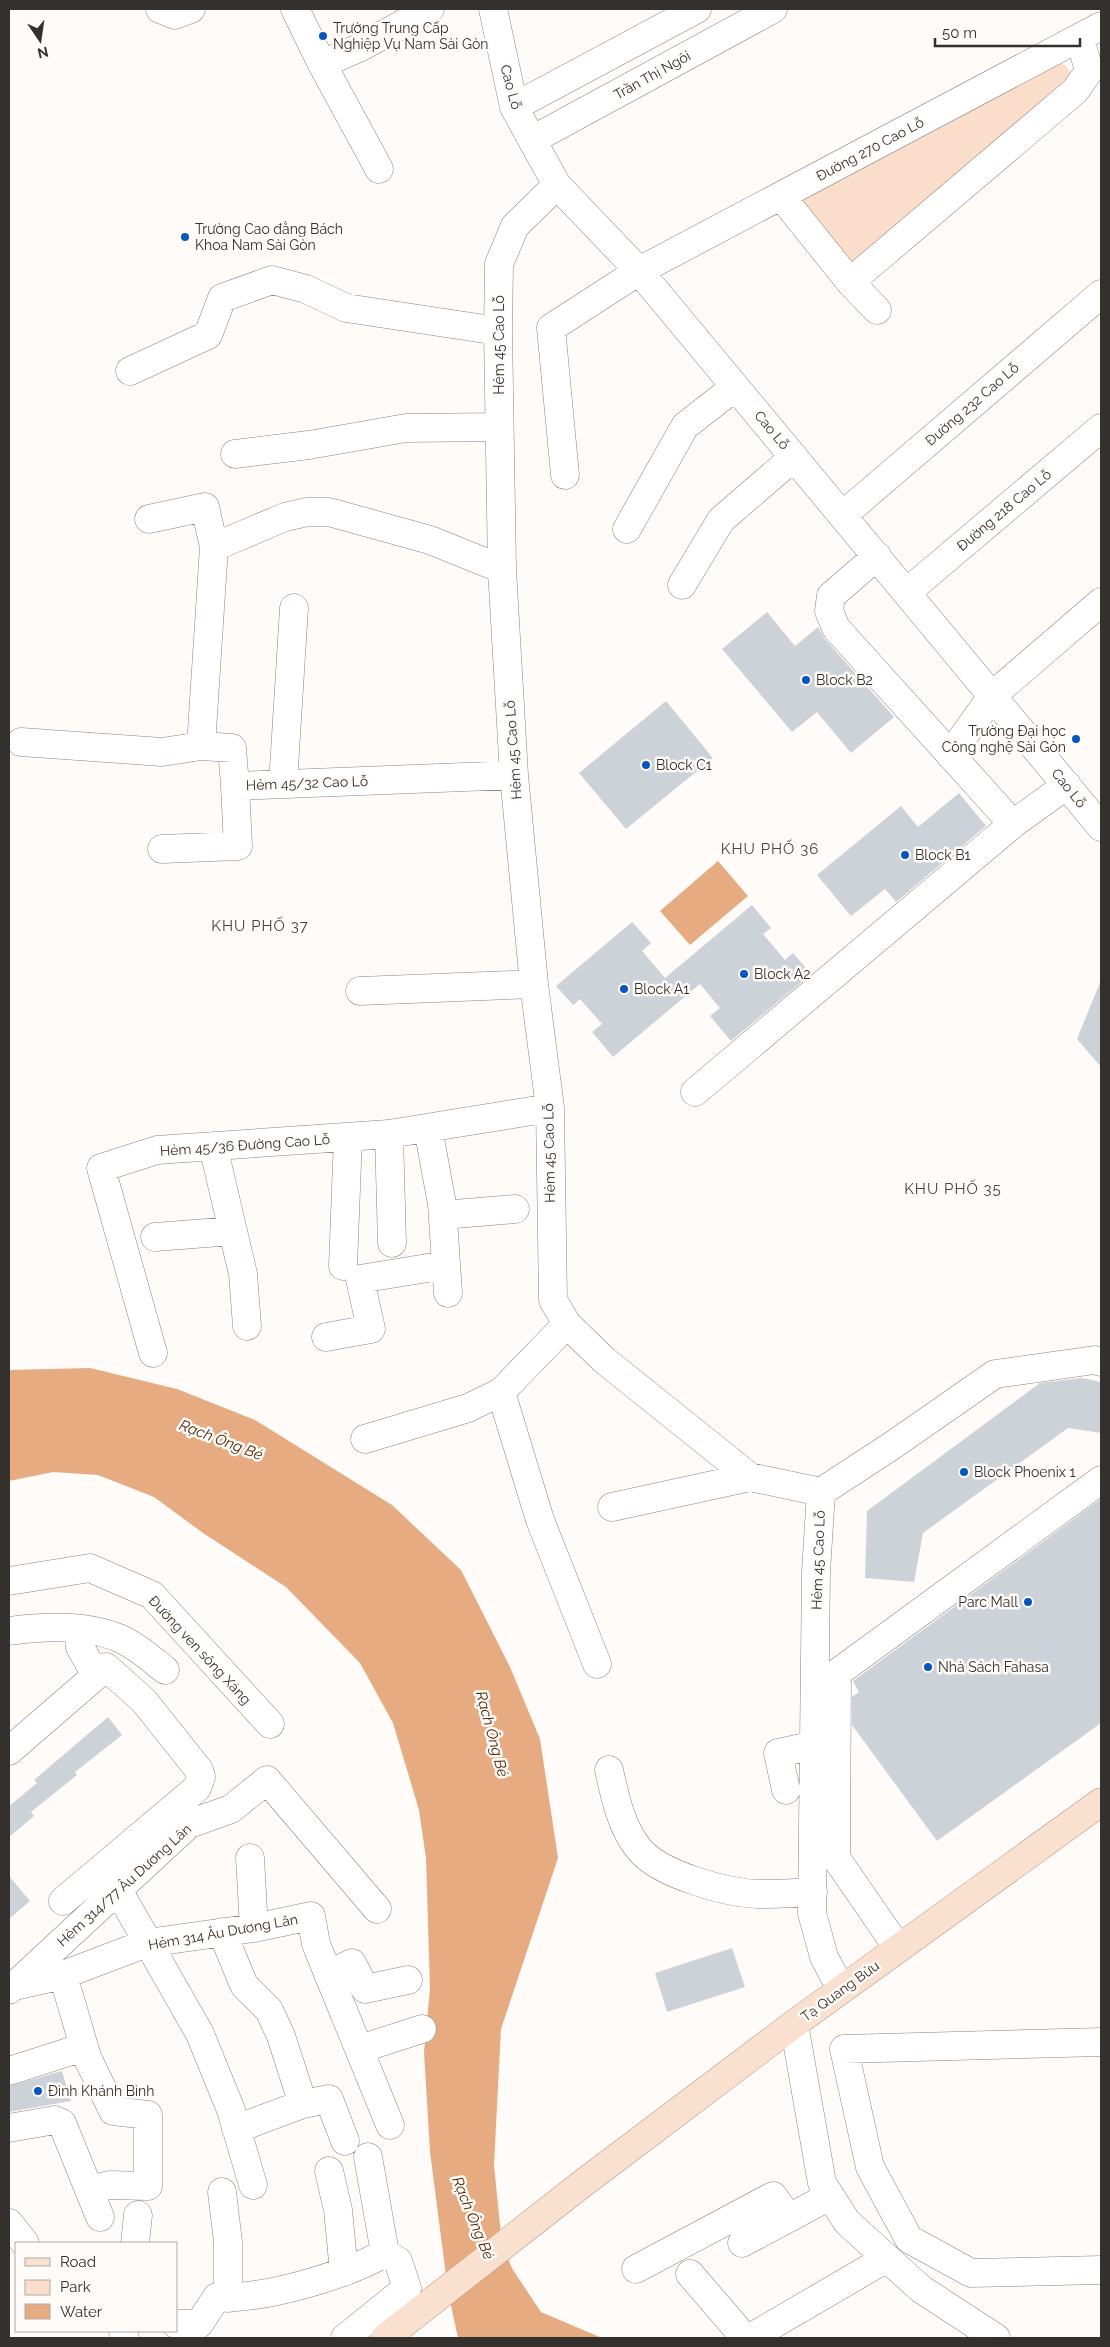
<svg xmlns="http://www.w3.org/2000/svg" width="1110" height="2347" font-family="Raleway,sans-serif">
<rect width="100%" height="100%" fill="#fefbf8"/>
<path fill="#faddca" d="M1057,63l8,2 6,8 -4,12 -215,187 -52,-61 3,-10 8,-9z"/>
<path fill="#e7ab82" d="M718,861l30,35 -58,49 -30,-34z
M90,1368l87,21 78,31 137,85 69,65 49,97 30,72 18,119 -57,171 -7,136 8,80 11,25 28,42 61,26h-144l-10,-47 -18,-139 -6,-100 6,-63 -4,-131 -7,-48 -26,-87 -33,-60 -74,-76 -83,-54 -49,-36 -56,-22 -45,-3 -44,9v-111z"/>
<path fill="#cdd2d9" d="M767,612l28,34 23,-19 6,11 70,79 -43,36 -34,-41 -25,20 -70,-83z
M666,701l47,57 -87,71 -47,-56z
M959,793l27,33 -90,76 -11,-13 -34,27 -34,-41 84,-69 17,21z
M752,905l19,23 -8,6 22,26 8,-7 18,21 -80,67 -21,-25 10,-8 -20,-24 -87,73 -21,-25 10,-8 -22,-25 -7,6 -17,-19 76,-64 19,21 -9,8 23,27z
M1101,980v87l-24,-28z
M1082,1378l19,4v51l-33,-5 -145,105 -9,49 -49,-4 2,-67 173,-128z
M1101,1499v224l-164,118 -85,-116v-28l7,-5 -6,-11z
M108,1717l14,18 -47,37 2,3 -46,37 3,4 -25,21v-31l28,-23 -3,-3z
M9,1876l21,25 -21,18z
M732,1948l13,39 -78,25 -12,-39z
M62,2071l9,30 -62,11v-26z"/>
<g fill="none" stroke-linecap="round" stroke-linejoin="round">
<defs>
<path id="minor" d="M160,9l15,6 16,-6
M295,9l27,55 57,105
M493,9l21,98 18,33 25,45 82,86 462,556
M322,64l37,-16 71,-39
M514,107l183,-98
M532,140l241,-131
M557,185l-42,41 -16,38 -1,67 4,238 12,206 20,209 16,124 3,192 14,24 37,36 146,117 71,15
M781,196l69,86 27,28
M850,282l225,-191 14,-20 -9,-33
M130,371l78,-36 14,-37 50,-18 34,9 40,19 152,23
M235,454l74,-9 97,-17 93,-1
M565,475l-14,-147 88,-57 462,-245
M843,515l258,-221
M627,529l58,-103 50,-39
M214,547l71,-30 22,-5h22l101,28 72,29
M877,556l-46,40 -2,15 7,17 177,196
M682,585l39,-65 73,-63
M907,592l194,-164
M21,742l141,10 39,-6 13,-199 -9,-40 -56,12
M201,746l31,2 3,38
M950,755l43,-60 108,-93
M283,784l11,-176
M162,849l76,-3 -3,-60 279,-11
M360,991l174,-7
M695,1092l318,-268 54,-39
M428,1128l14,76 6,89
M389,1134l3,109
M213,1146l30,128 4,52
M443,1215l72,-6
M155,1237l78,-6
M343,1266l5,-129
M567,1324l-66,68 39,128 57,144
M326,1337l45,-8 -11,-50 86,-14
M153,1353l-52,-185 56,-18 232,-16 161,-26
M365,1439l103,-31 33,-16
M821,1492l-5,80 -4,341 12,44 17,32
M821,1492l72,-47 102,-71 100,-14 6,2
M612,1507l138,-30
M9,1581l81,-13 62,27 118,129
M78,1630l2,17 16,28
M9,1631c35,-5 78,-7 112,8 16,7 30,20 44,31
M9,1751l97,-84 38,34 55,69 2,7 -4,11 -134,113
M609,1770c6,27 12,57 30,79 21,26 88,44 120,45 18,0 36,-1 54,-2
M786,1790l-8,-37 38,-8
M250,1858l4,70
M118,1890l82,144 31,76 22,75
M222,1932l22,53 25,25 12,26 22,68 26,-5 16,42
M898,1948l-62,-90 1,-185 264,-193
M63,1975l24,82 26,54 35,4v71l-39,-1 -20,5 11,27
M328,1975l24,-12 13,26 43,-9
M14,1986l175,-162 42,-15 36,-29 110,129
M9,1990l5,-4 49,-11 84,-32 107,-15 57,-12 5,28 74,181
M794,2024l28,159 25,39 74,67 75,49
M1101,2042l-257,7 26,118 39,72 62,34 130,-3
M360,2049l62,-20
M9,2071l75,-24
M9,2128l46,-8 7,3 27,67
M236,2129l67,-25
M329,2171l9,39 6,62
M222,2192l6,50v56
M9,2223l16,20
M135,2243l3,-28
M742,2243l88,-47
M636,2269l137,-73 16,22
M690,2274l55,64
M176,2324h23l18,-27c46,3 127,-21 168,-44l-17,-96
M123,2331l2,7
M345,2338l62,-50 -9,-27 -13,-8
M750,2338l137,-80"/>
<path id="major" d="M385,2338l197,-154 212,-160 307,-222"/>
</defs>
<use href="#minor" stroke="#8b847f" stroke-width="29"/>
<use href="#major" stroke="#b29582" stroke-width="29"/>
<use href="#minor" stroke="#fff" stroke-width="28"/>
<use href="#major" stroke="#fae0cf" stroke-width="28"/>
</g>
<g fill="#0a56c0" stroke="#fefbf8" stroke-width="2">
<circle cx="323" cy="36" r="5"/>
<circle cx="185" cy="237" r="5"/>
<circle cx="806" cy="680" r="5"/>
<circle cx="1076" cy="739" r="5"/>
<circle cx="646" cy="765" r="5"/>
<circle cx="905" cy="855" r="5"/>
<circle cx="744" cy="974" r="5"/>
<circle cx="624" cy="989" r="5"/>
<circle cx="964" cy="1472" r="5"/>
<circle cx="1028" cy="1602" r="5"/>
<circle cx="928" cy="1667" r="5"/>
<circle cx="38" cy="2091" r="5"/>
</g>
<g text-anchor="middle" stroke-width="5" stroke-linejoin="round" paint-order="stroke">
<g font-size="14" fill="#33302e" stroke="#fefbf8" text-anchor="start">
<text x="333" y="33">Trường Trung Cấp<tspan x="333" dy="16">Nghiệp Vụ Nam Sài Gòn</tspan></text>
<text x="195" y="234">Trường Cao đẳng Bách<tspan x="195" dy="16">Khoa Nam Sài Gòn</tspan></text>
<text x="816" y="685">Block B2</text>
<text x="1066" y="736" text-anchor="end">Trường Đại học<tspan x="1066" dy="16">Công nghệ Sài Gòn</tspan></text>
<text x="656" y="770">Block C1</text>
<text x="915" y="860">Block B1</text>
<text x="754" y="979">Block A2</text>
<text x="634" y="994">Block A1</text>
<text x="974" y="1477">Block Phoenix 1</text>
<text x="1018" y="1607" text-anchor="end">Parc Mall</text>
<text x="938" y="1672">Nhà Sách Fahasa</text>
<text x="48" y="2096">Đình Khánh Bình</text>
</g>
<g font-size="14" fill="#33302e" stroke="#fefbf8">
<text transform="translate(652 75) rotate(-29)" y="5">Trần Thị Ngôi</text>
<text transform="translate(511 87) rotate(75)" y="5">Cao Lỗ</text>
<text transform="translate(870 149) rotate(-28)" y="5">Đường 270 Cao Lỗ</text>
<text transform="translate(499 345) rotate(-90)" y="5">Hẻm 45 Cao Lỗ</text>
<text transform="translate(972 404) rotate(-41)" y="5">Đường 232 Cao Lỗ</text>
<text transform="translate(772 430) rotate(50)" y="5">Cao Lỗ</text>
<text transform="translate(1004 510) rotate(-40)" y="5">Đường 218 Cao Lỗ</text>
<text transform="translate(513 750) rotate(-94)" y="5">Hẻm 45 Cao Lỗ</text>
<text transform="translate(307 783) rotate(-2)" y="5">Hẻm 45/32 Cao Lỗ</text>
<text transform="translate(1069 788) rotate(51)" y="5">Cao Lỗ</text>
<text transform="translate(245 1145) rotate(-4)" y="5">Hẻm 45/36 Đường Cao Lỗ</text>
<text transform="translate(549 1153) rotate(-91)" y="5">Hẻm 45 Cao Lỗ</text>
<text transform="translate(818 1560) rotate(-88)" y="5">Hẻm 45 Cao Lỗ</text>
<text transform="translate(200 1650) rotate(47)" y="5">Đường ven sông Xáng</text>
<text transform="translate(124 1885) rotate(-42)" y="5">Hẻm 314/77 Âu Dương Lân</text>
<text transform="translate(223 1932) rotate(-10)" y="5">Hẻm 314 Âu Dương Lân</text>
<text transform="translate(840 1991) rotate(-36)" y="5">Tạ Quang Bửu</text>
</g>
<g font-size="15" letter-spacing="1" fill="#49433e" stroke="#fefbf8">
<text x="770" y="854">KHU PHỐ 36</text>
<text x="260" y="931">KHU PHỐ 37</text>
<text x="953" y="1194">KHU PHỐ 35</text>
</g>
<g font-size="15" font-style="italic" fill="#4d2606" stroke="#fefbf8">
<text transform="translate(221 1440) rotate(21)" y="5">Rạch Ông Bé</text>
<text transform="translate(492 1734) rotate(75)" y="5">Rạch Ông Bé</text>
<text transform="translate(473 2218) rotate(68)" y="5">Rạch Ông Bé</text>
</g>
</g>
<rect width="1110" height="2347" fill="none" stroke="#33302e" stroke-width="20"/>
<rect x="15" y="2242" width="162" height="90" fill="#fefbf8" stroke="#adaaa7"/>
<rect x="25" y="2258" width="25" height="8" fill="#fae0cf" stroke="#adaaa7"/>
<text x="60" y="2267" font-size="15" fill="#33302e">Road</text>
<rect x="25" y="2280" width="25" height="15" fill="#faddca" stroke="#adaaa7"/>
<text x="60" y="2292" font-size="15" fill="#33302e">Park</text>
<rect x="25" y="2304" width="25" height="15" fill="#e7ab82" stroke="#adaaa7"/>
<text x="60" y="2317" font-size="15" fill="#33302e">Water</text>
<g transform="translate(40 40) rotate(167)" stroke="#fefbf8" stroke-width="4" paint-order="stroke">
<path d="M0-4L9 19L0 12L-9 19Z" fill="#33302e"/>
<text y="-8" font-size="14" font-weight="bold" text-anchor="middle" fill="#33302e">N</text>
</g>
<path d="M935 38v8h145v-8" fill="none" stroke="#33302e" stroke-width="2.5"/>
<text x="942" y="38" font-size="15" fill="#33302e" stroke="#fefbf8" stroke-width="4" paint-order="stroke">50 m</text>
</svg>
